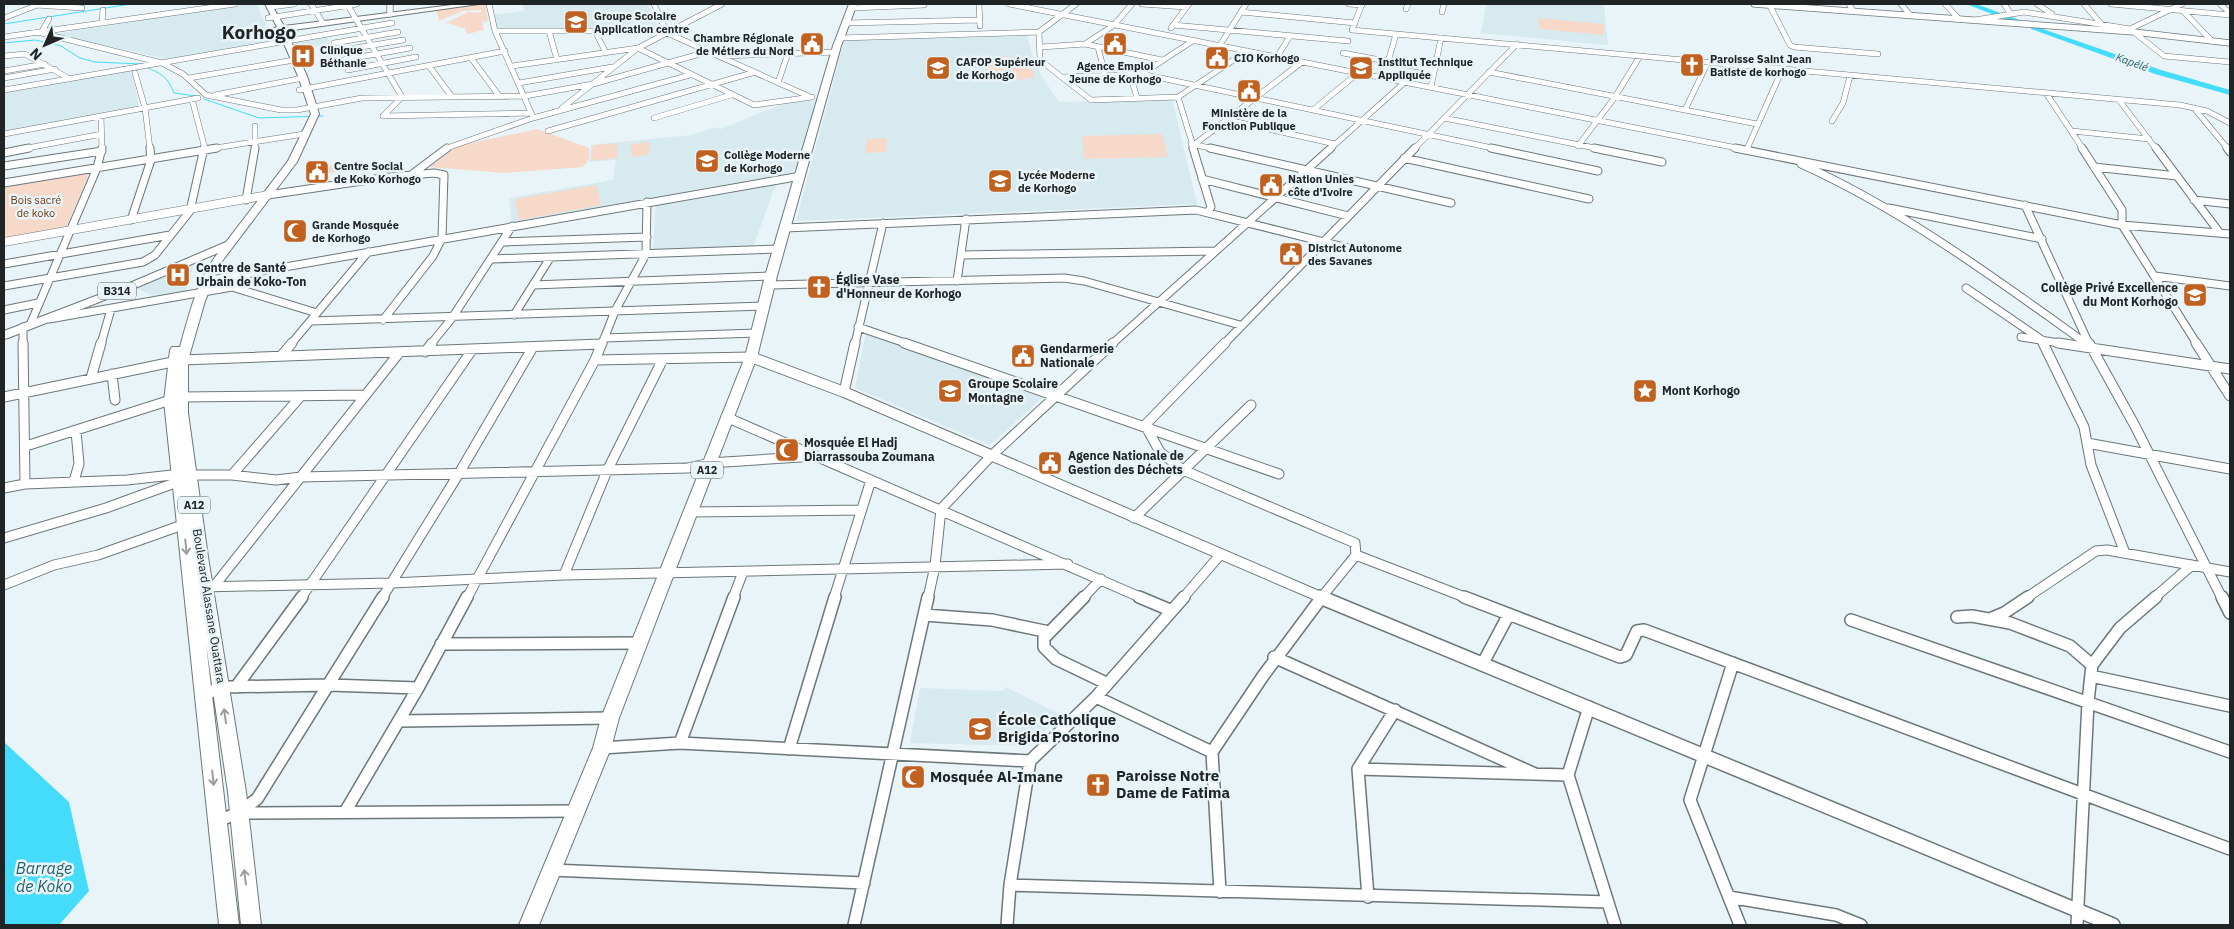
<svg xmlns="http://www.w3.org/2000/svg" width="2234" height="929" font-family="'IBM Plex Sans',sans-serif">
<rect width="100%" height="100%" fill="#e8f4f7"/>
<path fill="#d6eaf0" d="M245,4h12l16,39 -102,17 -116,-26z
M535,4h113l11,24 -162,1 -3,-14 30,-4 -1,-6z
M1486,4h118l4,41 -127,-12z
M1026,33l8,27 8,17 17,25 113,-3 25,105 -401,17 49,-183z
M326,35l5,9 -33,5 -4,-8z
M132,69l7,39 -135,24v-41z
M816,101l-20,68 -6,4 -278,50 -3,-25 104,-18 3,-20 -27,2 2,-17 101,-10 24,-8 5,2 66,-27z
M777,181l-24,66 -100,3 3,-48z
M194,263l-8,28 -31,6 -21,-10z
M866,332l180,62 -56,51 -135,-57z
M1006,687l55,28 -31,31 -120,-3 10,-55 82,3z"/>
<path fill="#f6d9c9" d="M485,4l3,17 -6,1 2,8 -17,4 -2,-5 -17,-6 -4,1 24,-12 11,1 4,-3 -20,1 -27,11 3,-2 -3,-10z
M1539,18l65,6v11l-65,-6z
M999,56l15,1 18,12 2,8c-21,6 -37,1 -54,-11l2,-6z
M537,129l52,19v10l-6,9 -78,6 -75,-6 27,-21z
M1162,134l6,23 -84,2 -2,-23z
M887,138l-1,14 -21,1 2,-14z
M650,142l-1,13 -18,2v-13z
M618,143l-1,15 -26,3 2,-16z
M359,160l3,7 -35,7 -3,-7z
M82,172v2l7,-1 -23,55 -62,11v-55z
M596,185l5,20 -82,15 -4,-21z"/>
<path fill="#45dcfb" d="M4,742l65,60 20,89 -30,34h-55z"/>
<g fill="none" stroke-linecap="round" stroke-linejoin="round">
<path stroke="#45dcfb" stroke-width="1" d="M4,24l127,-20
M4,43l31,-3 26,6 19,12 15,4 47,2
M145,67c16,6 23,10 29,26l22,3
M204,99l55,19 64,-2"/>
<path fill="#45dcfb" fill-rule="evenodd" d="M1966,4h10l49,18 -7,2z
M2031,25l130,45 69,20v5l-75,-21 -124,-45z"/>
<defs>
<path id="minor-far3" d="M311,4l12,19
M347,4l55,93 -19,19
M489,4l6,27 38,86
M654,4l13,29 141,63
M979,4l1,22
M1009,4l733,145
M1076,4l-37,28 1,28 51,40 87,-3 69,-46
M1142,4l44,3
M1349,4l13,1
M1769,4l21,41 4,2 84,7
M1849,4l4,7
M1901,4l9,11
M1945,4l14,15
M2004,4l7,10
M2037,4l15,10
M2084,4l18,21
M2111,4l119,11
M2182,4l-52,25 34,27 66,6
M2220,4l10,9
M36,5l46,3
M271,7l23,-3
M852,8l72,-3
M1406,9l2,-5
M2183,11l29,30
M1241,12l114,11
M1442,12l2,-8
M4,18l36,-14
M268,18l89,-14
M1975,20l49,-8 106,17
M102,23l1,-13
M845,23l135,-3
M1173,25l175,16
M1353,27l9,-23
M1171,28l18,-24
M1352,30l828,75 27,6 23,12
M42,31l7,-12
M495,31h171
M549,31l8,29
M595,31l11,22
M37,32l125,31 21,11 23,21 75,15h16l65,-12 163,-2 68,-12 114,-32
M4,37l231,-33
M840,38l199,-6
M334,43l64,-11
M1085,44l77,16
M1220,45l26,-41
M1041,47l44,-3 29,-19 18,-21
M1098,47l7,28
M338,51l65,-11
M1343,53l91,17
M4,56l21,-2 45,25
M720,56l116,-4
M1277,57l13,-21
M471,58l29,39
M343,60l67,-12
M1388,62l8,-28
M429,66l23,31
M512,66l126,-18 116,57 58,-8
M348,70l68,-13
M4,71l41,-7
M1489,72l268,52
M135,73l10,35 5,41
M1130,74l7,24
M1142,74l52,-34
M1063,77l79,-3 355,75
M4,78l51,-9
M189,78l105,-18
M519,83l93,-16
M778,83l10,-30
M1431,87l10,-49
M4,90l388,-67
M299,90l206,-39
M2046,93l37,56
M215,95l88,-17
M1178,97l16,52
M192,99l13,50
M2119,100l37,49
M562,108l76,-60 84,-44
M2194,108l34,41
M1313,110l45,-37
M1685,110l23,-48
M101,116l1,33
M383,116l148,-3
M654,118l77,-23
M1444,118l156,31
M1228,120l107,24
M1832,121l11,-18 7,-27
M548,131l204,-58
M2072,131l77,8
M4,134l194,-36
M1191,144l24,5
M1195,144l107,-82
M1578,146l37,-49 25,-41
M22,149l80,-15
M209,149l95,-15
M255,149v-23
M444,149l89,-31 157,-43
M1330,149l75,-67
M1414,149l103,-105
M1747,149l35,-79"/>
<path id="minor-far2" d="M1193,148l18,59 -3,5
M1210,148l241,55
M1491,148l107,23
M1594,148l68,14
M1735,148l387,77 108,9
M2082,148l40,62v15l75,119
M2156,148l63,84
M2227,148l3,4
M4,153l25,-5
M1404,158l185,41
M1801,164c102,46 195,115 286,180
M4,166l98,-15
M2094,167l83,9
M411,175l36,-27
M1202,179l146,37
M4,183l213,-35
M268,195l121,-18 45,-4 10,2 -2,63 -9,18 -50,64
M246,200l9,-52
M2194,200l36,4
M2025,205l64,139
M1889,208l153,31
M131,220l20,-60 -1,-12
M785,228l411,-18 156,39
M503,242l144,-5
M961,255l254,-4
M492,259l287,-10
M4,264l166,-29
M2155,276l75,10
M957,281l9,-62
M200,282l601,-106
M533,285l238,-9
M770,285l294,-7 20,3 156,44
M4,286l139,-24 12,-7 35,-44 14,-63
M1966,288l76,52 2,4
M4,310l34,-7
M514,315l36,-57
M49,319l183,-32 85,26
M311,321l453,-15
M30,325l67,-157 5,-20
M23,327v17
M858,327l50,17
M2021,337l45,7
M604,338l153,-5
M101,344l10,-35
M291,344l77,-92
M431,344l21,-26 60,-92
M602,344l13,-33 31,-57 1,-52
M855,344l28,-121
M1112,344l219,-196
M1224,344l191,-196"/>
<path id="minor-far1" d="M23,343l2,141
M904,343l375,131
M1225,343l-80,82 15,27 23,18 172,73 1,12 -35,43
M2043,343l41,84 7,38 34,88
M2058,343l172,26
M2085,343l6,4
M2089,343l46,83 87,172
M2196,343l34,53
M425,352l7,-9
M281,356l11,-13
M595,360l156,-3
M112,374l3,26
M91,378l10,-35
M844,392l11,-49
M4,397l178,-37 419,-16
M726,417l416,181
M2087,443l143,26
M26,446l154,-49 185,-2
M232,475l68,-78
M74,481l5,-17 -3,-33
M4,488l21,-4 102,-4 45,-5h60l44,5 25,-3 387,-9 22,-5 106,-7
M690,512l171,-2
M1134,518l117,-113
M4,538l102,-30 77,-28
M1356,555l111,43
M564,575l43,-104 56,-112
M4,585l50,-20 44,-10 90,-32
M215,585l184,-232
M201,587l191,-4 172,-8 504,-11
M301,598l171,-248
M382,598l76,-123 75,-128
M467,598l128,-238 7,-17
M733,598l10,-26
M834,598l37,-118
M928,598l7,-32 6,-57 49,-52 123,-114
M1083,598l18,-19
M1183,598l37,-43
M2026,598l70,-47 11,-1 123,22
M2154,598l38,-33"/>
<path id="minor" d="M1084,597l-40,41v9l12,12 50,24
M1139,597l31,13
M1464,597l156,60 6,-2 11,-24 7,-1 586,219
M2222,597l8,16
M924,615l68,5 57,12
M1957,617l15,-1 38,7 60,23 22,19
M1992,618l12,-5 24,-16
M1851,620l379,132
M441,644l199,-1
M1274,657l261,117
M1483,663l26,-49
M1733,663l-43,137 50,125
M2091,676l139,30
M236,687l66,-90
M204,695l17,-8 108,-2 89,3
M1096,697l116,55 8,140
M1589,707l-21,68 47,150
M399,721l211,-3
M680,743l54,-146
M602,748l78,-5 350,18
M789,749l46,-152
M1212,752l51,-76 59,-79
M1358,769l210,6
M345,812l73,-124 49,-91
M238,813l337,-2
M218,821l20,-8 19,-14 126,-202
M551,870l313,13
M1010,885l598,17
M1368,897l-10,-128 37,-59
M1729,897l107,18 25,10
M854,925l74,-328
M1007,925l3,-40 20,-124 66,-64 88,-100
M2077,925l11,-223 4,-37 28,-37 36,-31"/>
<path id="tertiary-far3" d="M390,4v10
M1754,4l380,28 96,11"/>
<path id="tertiary-far2" d="M4,242l264,-47"/>
<path id="tertiary-far1" d="M751,357l93,35 479,206"/>
<path id="tertiary" d="M1320,597l793,328"/>
<path id="primary" d="M265,4h6l13,22 176,-22h19l-193,27 21,45 12,38 -22,48 -77,102 -15,37 -17,59v53l20,144 38,235 15,133h-20l-13,-133 -22,-148 33,281h-20l-55,-524 6,-51 2,-3h8c9,-32 17,-67 38,-94l-78,33 -132,52 -4,1v-8l128,-49 94,-40 62,-81 23,-47 -13,-38 -19,-44 -10,-2 8,-3z
M849,4h8l-16,42 -64,230 -20,81 -138,361 -8,30 -72,177h-20l74,-177 8,-30 144,-361 20,-81 68,-230z"/>
</defs>
<use href="#minor-far3" stroke="#6d777a" stroke-width="6"/>
<use href="#minor-far2" stroke="#6d777a" stroke-width="9"/>
<use href="#minor-far1" stroke="#6d777a" stroke-width="11"/>
<use href="#minor" stroke="#6d777a" stroke-width="14"/>
<use href="#tertiary-far3" stroke="#6d777a" stroke-width="7"/>
<use href="#tertiary-far2" stroke="#6d777a" stroke-width="9"/>
<use href="#tertiary-far1" stroke="#6d777a" stroke-width="12"/>
<use href="#tertiary" stroke="#6d777a" stroke-width="16"/>
<use href="#primary" stroke="#6d777a" stroke-width="2"/>
<use href="#minor-far3" stroke="#fff" stroke-width="5"/>
<use href="#minor-far2" stroke="#fff" stroke-width="7"/>
<use href="#minor-far1" stroke="#fff" stroke-width="9"/>
<use href="#minor" stroke="#fff" stroke-width="11"/>
<use href="#tertiary-far3" stroke="#fff" stroke-width="5.5"/>
<use href="#tertiary-far2" stroke="#fff" stroke-width="8"/>
<use href="#tertiary-far1" stroke="#fff" stroke-width="10"/>
<use href="#tertiary" stroke="#fff" stroke-width="13"/>
<use href="#primary" fill="#fff" fill-rule="evenodd"/>
</g>
<defs><path id="oneway-shaft" d="M-6 0H5M1.5-3L5.5 0L1.5 3" fill="none" stroke-width="1.6" stroke-linecap="round" stroke-linejoin="round" transform="scale(1.25)"/></defs>
<g stroke="#9b9c9d">
<use href="#oneway-shaft" transform="translate(186 547) rotate(84)"/>
<use href="#oneway-shaft" transform="translate(225 716) rotate(-98)"/>
<use href="#oneway-shaft" transform="translate(213 778) rotate(84)"/>
<use href="#oneway-shaft" transform="translate(245 877) rotate(-97)"/>
</g>
<defs>
<symbol id="school-square" viewBox="-11 -11 22 22"><rect x="-9" y="-9" width="18" height="18" rx="4" fill="#c1611f" stroke="#e8f4f7"/><path d="M0-5L7-2L0 1L-7-2ZM-4 1L0 2.5L4 1V4Q0 6-4 4Z" fill="#fff"/></symbol>
<symbol id="civic-square" viewBox="-11 -11 22 22"><rect x="-9" y="-9" width="18" height="18" rx="4" fill="#c1611f" stroke="#e8f4f7"/><path d="M-.6-6.5H3V-4.5H.6V-3L4-1V1h2V6H-6V1h2V-1L-.6-3ZM-1.2 2.5V6h2.4V2.5Z" fill="#fff"/></symbol>
<symbol id="hospital-square" viewBox="-11 -11 22 22"><rect x="-9" y="-9" width="18" height="18" rx="4" fill="#c1611f" stroke="#e8f4f7"/><path d="M-5-5h3v3.5h4V-5h3V5h-3V1.5h-4V5h-3Z" fill="#fff"/></symbol>
<symbol id="church-square" viewBox="-11 -11 22 22"><rect x="-9" y="-9" width="18" height="18" rx="4" fill="#c1611f" stroke="#e8f4f7"/><path d="M-1.2-6h2.4v3.5h3.3v2.4h-3.3V6h-2.4V-.1h-3.3v-2.4h3.3Z" fill="#fff"/></symbol>
<symbol id="university-square" viewBox="-11 -11 22 22"><rect x="-9" y="-9" width="18" height="18" rx="4" fill="#c1611f" stroke="#e8f4f7"/><path d="M0-5L7-2L0 1L-7-2ZM-4 1L0 2.5L4 1V4Q0 6-4 4Z" fill="#fff"/></symbol>
<symbol id="mosque-square" viewBox="-11 -11 22 22"><rect x="-9" y="-9" width="18" height="18" rx="4" fill="#c1611f" stroke="#e8f4f7"/><path d="M3.5-4.9A6 6 0 1 0 3.5 4.9A5 5 0 1 1 3.5-4.9Z" fill="#fff"/></symbol>
<symbol id="sight-square" viewBox="-11 -11 22 22"><rect x="-9" y="-9" width="18" height="18" rx="4" fill="#c1611f" stroke="#e8f4f7"/><path d="M0-6L1.8-2.2L6-1.7L2.9 1.2L3.7 5.4L0 3.3L-3.7 5.4L-2.9 1.2L-6-1.7L-1.8-2.2Z" fill="#fff"/></symbol>
</defs>
<g fill-rule="evenodd">
<use href="#school-square" x="562" y="8" width="28" height="28"/>
<use href="#civic-square" x="798" y="30" width="28" height="28"/>
<use href="#civic-square" x="1101" y="30" width="28" height="28"/>
<use href="#hospital-square" x="289" y="42" width="28" height="28"/>
<use href="#civic-square" x="1203" y="44" width="28" height="28"/>
<use href="#church-square" x="1678" y="51" width="28" height="28"/>
<use href="#university-square" x="924" y="54" width="28" height="28"/>
<use href="#university-square" x="1347" y="54" width="28" height="28"/>
<use href="#civic-square" x="1235" y="77" width="28" height="28"/>
<use href="#school-square" x="693" y="147" width="28" height="28"/>
<use href="#civic-square" x="303" y="158" width="28" height="28"/>
<use href="#school-square" x="986" y="167" width="28" height="28"/>
<use href="#civic-square" x="1257" y="171" width="28" height="28"/>
<use href="#mosque-square" x="281" y="217" width="28" height="28"/>
<use href="#civic-square" x="1277" y="240" width="28" height="28"/>
<use href="#hospital-square" x="164" y="261" width="28" height="28"/>
<use href="#church-square" x="805" y="273" width="28" height="28"/>
<use href="#school-square" x="2181" y="281" width="28" height="28"/>
<use href="#civic-square" x="1009" y="342" width="28" height="28"/>
<use href="#school-square" x="936" y="377" width="28" height="28"/>
<use href="#sight-square" x="1631" y="377" width="28" height="28"/>
<use href="#mosque-square" x="773" y="436" width="28" height="28"/>
<use href="#civic-square" x="1036" y="449" width="28" height="28"/>
<use href="#school-square" x="966" y="715" width="28" height="28"/>
<use href="#mosque-square" x="899" y="763" width="28" height="28"/>
<use href="#church-square" x="1084" y="771" width="28" height="28"/>
</g>
<g text-anchor="middle" stroke-width="5" stroke-linejoin="round" paint-order="stroke">
<g font-size="11" font-weight="bold" fill="#202425" stroke="#e8f4f7" text-anchor="start">
<text x="594" y="20">Groupe Scolaire<tspan x="594" dy="13">Application centre</tspan></text>
<text x="794" y="42" text-anchor="end">Chambre Régionale<tspan x="794" dy="13">de Métiers du Nord</tspan></text>
<text x="320" y="54">Clinique<tspan x="320" dy="13">Béthanie</tspan></text>
<text x="1234" y="62">CIO Korhogo</text>
<text x="1710" y="63">Paroisse Saint Jean<tspan x="1710" dy="13">Batiste de korhogo</tspan></text>
<text x="956" y="66">CAFOP Supérieur<tspan x="956" dy="13">de Korhogo</tspan></text>
<text x="1378" y="66">Institut Technique<tspan x="1378" dy="13">Appliquée</tspan></text>
<text x="1115" y="70" text-anchor="middle">Agence Emploi<tspan x="1115" dy="13">Jeune de Korhogo</tspan></text>
<text x="1249" y="117" text-anchor="middle">Ministère de la<tspan x="1249" dy="13">Fonction Publique</tspan></text>
<text x="724" y="159">Collège Moderne<tspan x="724" dy="13">de Korhogo</tspan></text>
<text x="334" y="170">Centre Social<tspan x="334" dy="13">de Koko Korhogo</tspan></text>
<text x="1018" y="179">Lycée Moderne<tspan x="1018" dy="13">de Korhogo</tspan></text>
<text x="1288" y="183">Nation Unies<tspan x="1288" dy="13">côte d'Ivoire</tspan></text>
<text x="312" y="229">Grande Mosquée<tspan x="312" dy="13">de Korhogo</tspan></text>
<text x="1308" y="252">District Autonome<tspan x="1308" dy="13">des Savanes</tspan></text>
</g>
<g font-size="11" font-style="italic" fill="#245f6c" stroke="#e8f4f7">
<text transform="translate(2132 62) rotate(20)" y="4">Kapélé</text>
</g>
<g font-size="11" fill="#713710" stroke="#e8f4f7">
<text x="36" y="204">Bois sacré<tspan x="36" dy="13">de koko</tspan></text>
</g>
<g fill="#e8f4f7" stroke="#5c6264" stroke-width="1">
<rect x="98" y="282.5" width="38" height="17" rx="4"/>
<rect x="691" y="461.5" width="32" height="17" rx="4"/>
<rect x="178" y="496.5" width="32" height="17" rx="4"/>
</g>
<g font-size="11" font-weight="bold" fill="#202425">
<text x="117" y="295">B314</text>
<text x="707" y="474">A12</text>
<text x="194" y="509">A12</text>
</g>
<g font-size="12" font-weight="bold" fill="#202425" stroke="#e8f4f7" text-anchor="start">
<text x="196" y="272">Centre de Santé<tspan x="196" dy="14">Urbain de Koko-Ton</tspan></text>
<text x="836" y="284">Église Vase<tspan x="836" dy="14">d'Honneur de Korhogo</tspan></text>
<text x="2178" y="292" text-anchor="end">Collège Privé Excellence<tspan x="2178" dy="14">du Mont Korhogo</tspan></text>
<text x="1040" y="353">Gendarmerie<tspan x="1040" dy="14">Nationale</tspan></text>
<text x="968" y="388">Groupe Scolaire<tspan x="968" dy="14">Montagne</tspan></text>
<text x="1662" y="395">Mont Korhogo</text>
<text x="804" y="447">Mosquée El Hadj<tspan x="804" dy="14">Diarrassouba Zoumana</tspan></text>
<text x="1068" y="460">Agence Nationale de<tspan x="1068" dy="14">Gestion des Déchets</tspan></text>
</g>
<g font-size="12" fill="#202425" stroke="#e8f4f7">
<text transform="translate(209 606) rotate(81)" y="4">Boulevard Alassane Ouattara</text>
</g>
<g font-size="15" font-weight="bold" fill="#202425" stroke="#e8f4f7" text-anchor="start">
<text x="998" y="725">École Catholique<tspan x="998" dy="17">Brigida Postorino</tspan></text>
<text x="1116" y="781">Paroisse Notre<tspan x="1116" dy="17">Dame de Fatima</tspan></text>
<text x="930" y="782">Mosquée Al-Imane</text>
</g>
<g font-size="16" font-style="italic" fill="#245f6c" stroke="#e8f4f7">
<text x="44" y="874">Barrage<tspan x="44" dy="18">de Koko</tspan></text>
</g>
<g font-size="19" font-weight="bold" fill="#202425" stroke="#e8f4f7">
<text x="259" y="39">Korhogo</text>
</g>
</g>
<rect width="2234" height="929" fill="none" stroke="#202425" stroke-width="10"/>
<g transform="translate(45 45) rotate(225)" stroke="#e8f4f7" stroke-width="4" paint-order="stroke">
<path d="M0-4L9 19L0 12L-9 19Z" fill="#202425"/>
<text y="-8" font-size="14" font-weight="bold" text-anchor="middle" fill="#202425">N</text>
</g>
</svg>
